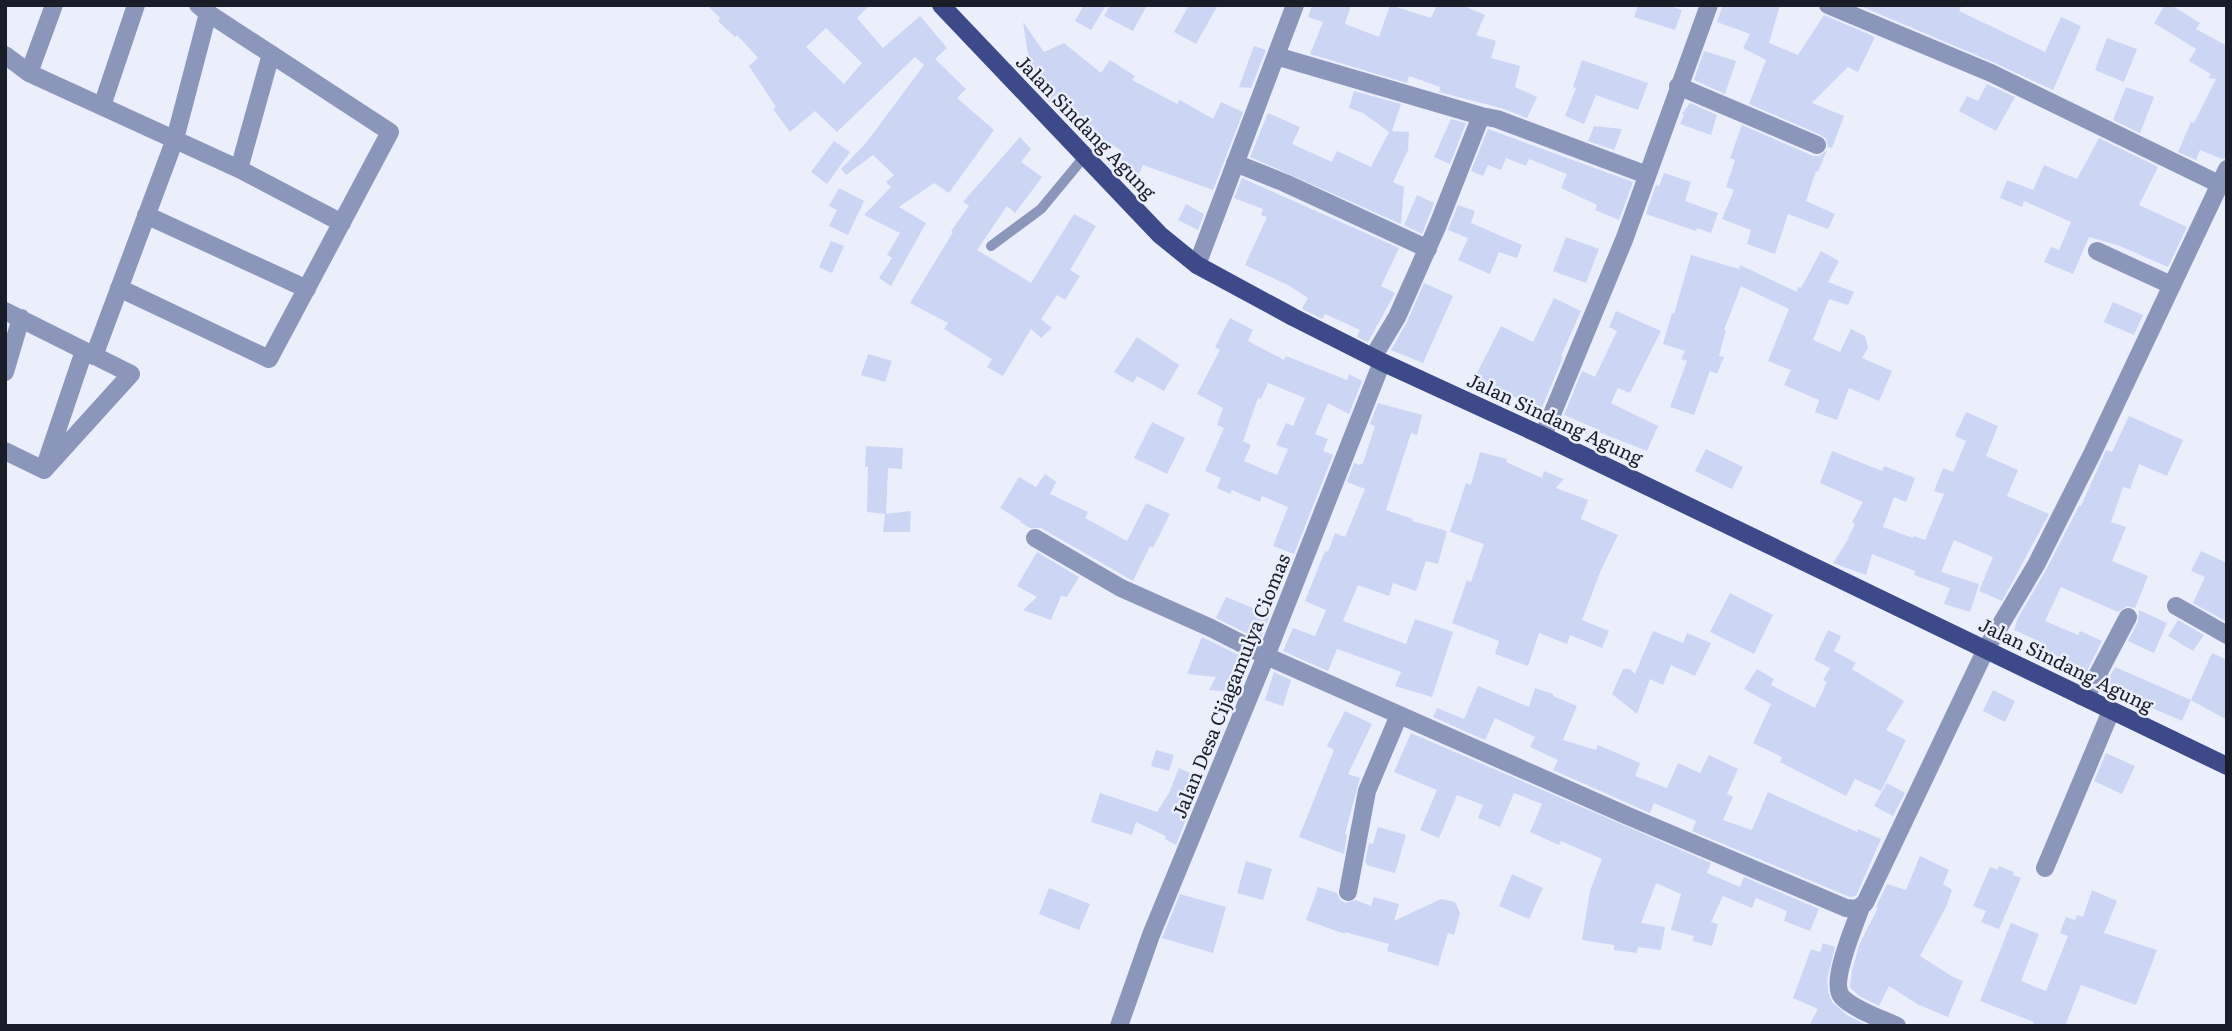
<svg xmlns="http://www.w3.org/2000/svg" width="2232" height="1031" font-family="Literata,serif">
<rect width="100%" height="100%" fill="#ebeffc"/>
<path fill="#cbd5f4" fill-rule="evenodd" d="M707,5h163l-13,13 26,30 37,-32 27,32 -12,11 31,30 -9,9 37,32 -45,63 -15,-10 -35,24 27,16 -35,63 -12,-8 13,-20 -5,-3 13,-22 -36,-18 27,-28 -5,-5 8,-7 -21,-20 -27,20 -5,-6 25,-26 58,-78 -9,-8 -78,75 -22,-21 -25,21 -17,-23 3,-2 -27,-41 9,-8 -21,-23 -2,2 -17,-16 2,-3zM826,28l36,35 -18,21 -38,-37z
M1084,5h22l-15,25 -16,-9z
M1110,5h37l-14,26 -29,-15z
M1189,5h29l-22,39 -22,-12z
M1312,5h39l-6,19 34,13 11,-32 41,13 6,-13h24l24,10 -9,20 20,6 -5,17 29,8 -5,21 22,10 -10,21 -26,-10 -62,-16 1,-5 -31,-11 -2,7 -97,-29 13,-32 -15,-5z
M1638,5h29l15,5 -7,20 -41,-13z
M1723,5h57l-11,38 29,12 26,-40 51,22 -17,35 -10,-5 -36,36 32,13 -12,32 -4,-1v1l-2,-9 -5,-4 -72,-31 17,-44 -23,-12 7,-14 -33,-12z
M1858,5h104l-3,6 86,41 16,-35 20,9 -28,64 -58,-27z
M2165,5h6l29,18 -4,6 31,17v112l-5,1 -22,-9 -4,10 -18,-8 13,-30 3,1 22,-44 -8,-1 3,-4 -22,-13 7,-12 -42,-26z
M1023,22l21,30 20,-9 37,30 9,-13 25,16 -3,4 45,24 3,-4 33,19 8,-17 22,10 -30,78 -70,-25 -4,9 -7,-5 -10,9 -15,-15 14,-13 -30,-17 -38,-27 -26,-27 4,-5z
M2107,38l30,11 -13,33 -29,-12z
M1254,46l12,4 -15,38 -12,-1z
M1704,51l32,10 -11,33 -31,-14z
M1582,60l66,23 -10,27 -42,-15 -12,29 -19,-8 11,-28 -3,-1z
M1987,84l28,13 -19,34 -37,-20 8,-15 11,5z
M2126,87l28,10 -14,36 -27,-13z
M1354,91l47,13 -9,27 17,1 -1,18 -15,32 11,5 -3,37 -151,-67 18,-44 32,14 -8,17 40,18 5,-11 34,16 18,-35 -26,-19 -14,-5z
M1690,103l27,12 -6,20 -31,-11 4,-9 -2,-1z
M1451,119l15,4 -16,41 -16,-7z
M1742,125l71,31h6l8,-6 -9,22 -2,-1 -10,30 29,13 -7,15 -40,-15 -13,40 -28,-10 4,-14 -29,-11 12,-29 -8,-3 9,-27 -5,-2z
M1594,126l28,3 -8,21 -26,-9z
M1488,129l145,53 -14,38 -24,-10 2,-5 -36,-17 6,-14 -38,-15 -3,7 -20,-8 -5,12 -13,-5 -5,11 -12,-5z
M1020,137l11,12 -10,13 21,15 -27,36 -8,-7 -30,44 54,33 43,-69 22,12 -26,44 10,6 -15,24 -8,-5 -16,24 11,9 -11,10 -10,-9 -28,47 -16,-9 5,-8 -48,-30 4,-6 -38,-20 43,-71 -2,-1 18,-25 -6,-4z
M2099,138l59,29 -19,38 48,22 -19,40 -48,-21 -31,-9 -16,37 -29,-12 7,-15 8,3 12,-28 -47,-21 -2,6 -22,-9 7,-18 26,10 11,-25 33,14z
M834,141l16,11 -23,32 -16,-12z
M1664,173l27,9 -6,19 33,12 -7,20 -14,-5 -1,3 -50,-17 10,-29 3,1z
M1242,178l157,70 -18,38 14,7 -27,49 -11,-5 3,-7 -35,-16 -3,5 -20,-10 6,-11 -20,-13 -43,-20 22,-48 -6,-2 2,-6 -29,-11z
M839,188l25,13 -16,34 -19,-9 8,-16 -8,-4z
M1417,195l17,8 -12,31 -18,-9z
M1186,204l18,10 -6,16 -20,-10z
M1458,205l17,6 -4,12 51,22 -5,13 -18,-6 -9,22 -32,-14 10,-22 -20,-8z
M1566,237l33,12 -13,34 -33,-12z
M831,241l13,5 -12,27 -13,-6z
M1821,251l18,10 -11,21 26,10 -6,13 -19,-6 -16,41 27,12 11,-23 14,7 3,12 -6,10 30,13 -13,30 -30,-13 -12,32 -22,-8 4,-12 -35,-15 7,-15 -23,-9 21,-52 -48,-23 -17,44h2l-7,26 5,1 -7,17 -7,-3 -16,44 -24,-8 17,-46 -6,-2 4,-8 -22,-7 9,-31 2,1 17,-59 48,14 1,-4 57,27 1,-5 3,1z
M1424,283l29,13 -30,67 -32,-13 16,-28z
M1554,298l27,13 -20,45 2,1 -22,53 -66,-33 26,-51 32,16z
M2113,302l30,13 -9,20 -30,-13z
M1616,311l45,20 -31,62 -12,-5 -7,15 47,23 -11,25 -51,-20 1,-2 -33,-14 18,-44 13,6 22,-46 -8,-4z
M1230,318l23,12 -5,11 36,19 2,-4 61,24 2,-6 13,7 -13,33 -21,-11 -13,31 13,5 -5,12 10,4 -39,99 -21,-8 15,-39 -26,-11 -2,6 -28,-12 -2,4 -13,-6 4,-10 -16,-7 19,-43 -7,-3 6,-17 -26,-14 23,-44 -5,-3zM1268,383l37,15 -12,28 -7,-3 -10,22 12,4 -11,26 -33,-14 7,-16 -8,-4 15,-43 3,1z
M1137,337l42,28 -15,26 -27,-15 -4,7 -19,-11z
M868,354l24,7 -7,21 -24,-7z
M1378,403l44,12 -5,20 -6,-2 -25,77 27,9 -1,2 35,10 -9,33 -12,-3 -10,30 -23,-8 -4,13 -31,-11 -15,36 63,23 9,-25 38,13 -21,65 -37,-11 6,-14 -64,-23 -9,22 -45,-20 10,-23 22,8 11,-26 -21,-9 20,-50 3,1 7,-19 10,4 20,-48 -18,-7 7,-19 6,2 3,-2 12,-37 -5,-2z
M1966,412l32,14 -12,30 32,14 -11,26 42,18 -47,87 -23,-10 14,-34 -39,-17 -13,32 38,12 -9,28 -26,-8 6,-16 -36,-13 1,-4 -43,-17 -6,21 -33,-12 16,-25h-1l7,-14 -3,-2 11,-20 -43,-19 12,-32 50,20 2,-5 31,12 -9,24 -12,-5 -11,30 30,11 1,-2 11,4 19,-46 -10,-3 9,-23 10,4 13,-31 -11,-5z
M2129,416l54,24 -16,36 -28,-12 -9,25 -7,-2 -12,35 15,5 -14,34 36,15 -13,32 -8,-2 -9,6 -57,-25 -16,34 33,14 2,-4 22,10 -16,32 -21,-9 2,-4 -28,-12 2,-6 -27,-12 4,-12 28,-48 33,-64h2l25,-56 6,2z
M1152,422l33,16 -18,36 -33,-16z
M866,446l37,2 -1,21 -14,-1 -2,46 -19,-2 1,-45h-3z
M1706,449l37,18 -11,22 -37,-18z
M1480,452l27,7 -1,3 36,16 2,-7 20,8 -8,9 32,12 -7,19 37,16 -17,35 -19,50 27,11 -7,17 -32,-13 -3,9 -28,-11 -11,33 -33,-12 4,-13 -47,-18 15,-43 4,2 13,-38 -34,-12 16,-49 5,2z
M1045,474l11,8 -6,12 38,18 -3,6 42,23 19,-38 24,11 -17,34 -3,-2 -17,35 -92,-53h-11l-10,-6 1,-1 -21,-13 19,-31 17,10z
M911,511l-1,21h-27l2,-18z
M2201,551l26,12v59l-34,-19 12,-26 -14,-6z
M1037,552l42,25 -12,20 -6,-1 -10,24 -28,-10 14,-13 -20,-11z
M1730,593l43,22 -19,39 -44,-22z
M1226,597l44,18 -10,25 -44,-22z
M2139,610l28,13 -13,30 -26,-12 10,-19z
M2178,620l26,15 -11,16 -25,-15z
M1828,630l13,6 -7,15 22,12 -4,6 52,32 -18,29 20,10 -25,51 -26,-12 -9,17 -66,-34 2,-5 -29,-14 18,-39 -27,-15 13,-20 17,10 -3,6 44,23 12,-26 -4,-2 7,-12 -16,-8z
M1653,631l30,12 4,-10 24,10 -16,33 -24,-11 -8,20 -13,-6 -13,35 -25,-20 11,-25h7l5,5z
M1202,637l49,24 -16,31 -26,-2 7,-13 -29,-3z
M2212,653l15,7v60l-36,-20 -9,21 -78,-34 11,-20 76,33z
M1274,672l17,8 -8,26 -18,-6z
M1478,686l51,21 6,-19 18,6v2l24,10 -14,34 33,10 2,-5 42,18 -5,13 32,12 11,-25 22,10 9,-18 29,14 -11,25 6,3 -10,23 29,10 16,-38 89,40 1,-3 23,10 -25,57 -6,1 -158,-66 4,-10 -42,-18 -4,10 -97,-43 5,-10 -28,-13 5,-10 -40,-19 -10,22 -52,-23 4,-9 27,11z
M1993,690l22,11 -10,21 -22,-11z
M1345,711l27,13 -24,50 12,4 -15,56 2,1 -3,19 -45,-17 35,-87 -7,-4z
M1411,733l300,130 -4,10 33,14 4,-10 75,32 -9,22 -26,-10 3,-10 -31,-13 -4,10 -29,-12 -12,26 7,2 -6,22 -19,-5 1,-5 -23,-6 10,-36 -25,-11 -15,40 24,4 -4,23 -23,-3 -1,6 -23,-3v-5l-32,-5 8,-49 12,-32 -41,-18 -2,4 -29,-13 12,-28 -28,-11 -14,34 -22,-9 5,-13 -26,-10 -18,43 -19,-8 17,-40 -43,-18z
M1156,750l18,5 -5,16 -18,-5z
M2106,753l29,13 -13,28 -28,-13z
M1179,768l20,9 -13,36 2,1 -12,31 -11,-6 1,-3 -30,-14 -4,13 -41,-13 9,-29 57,19 12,-19z
M1887,783l18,10 -12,23 -19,-10z
M1378,827l28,8 -11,38 -28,-8 -2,-3 4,-19 4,1z
M1920,856l29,14 -6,14 9,6 -6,17 -26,49 33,21 10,4 -15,36 -31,-13 -28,-18 -10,20 -20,-10 -9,-9 2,-17 8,-27 18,-35 -2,-1 11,-23 19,6z
M1246,861l26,8 -9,31 -26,-7z
M1999,866l15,6 -1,3 8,3 -22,51 -18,-7 5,-11 -13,-5 17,-39 7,3z
M1512,874l31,14 -14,31 -30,-13z
M1318,887l19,6 3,7 5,3 11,-3 15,6 3,-9 25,7 -5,17 47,-22 14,3 5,11 -6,22 -6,-2 -10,33 -51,-15 2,-7 -44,-12v2l-39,-14z
M1049,888l41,16 -11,26 -40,-16z
M2092,890l25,11 -13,32 53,17 -21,55 -55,-20 -16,41h-33l2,-4 -54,-21 31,-78 28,11 -18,47 25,10 22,-55 -8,-3 6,-16 9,3 2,-5 6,2z
M1180,894l46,13 -13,46 -51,-15z
M1823,943l12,4 -8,33 1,11 4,11 15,13 21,11h-59l9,-17 -25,-11 18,-49 9,3z"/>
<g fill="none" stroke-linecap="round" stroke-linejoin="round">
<path stroke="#8b96bb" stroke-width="10" d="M991,246l50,-37 43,-52"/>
<path stroke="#8b96bb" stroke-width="18" d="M1828,5l163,68 228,111
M5,55l24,18 210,96 103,54
M1276,56l205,60
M29,73l25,-68
M1678,86l139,59
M102,106l34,-101
M1235,163l50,20 143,66
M239,169l32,-115
M146,215l161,74
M2097,251l74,34
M1197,265l98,-260
M119,288l150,71 121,-227 -182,-119
M5,311l126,63 -87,96
M94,356l81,-217 33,-126 -10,-8
M1373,357l24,-40 40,-90 44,-111 16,3 150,56
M5,372l16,-54
M1543,436l81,-196 85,-235
M5,451l39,19
M46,463l38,-112
M1035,538l86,50 90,40 55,28 362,160 218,92 11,1 8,-6 121,-254 50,-84 56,-111 135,-285
M2176,606l51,29
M2081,696l9,-7 38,-72
M2045,868l66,-157
M1348,892l19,-101 32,-76
M1861,907c-6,18 -32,76 -19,90 11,12 40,22 55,29
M1119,1026l32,-91 115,-279 116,-294"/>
<path stroke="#3c4a8a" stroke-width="18" d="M941,5l219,230 37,30 96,52 89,45 161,74 684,330"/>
</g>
<g text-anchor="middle" stroke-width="5" stroke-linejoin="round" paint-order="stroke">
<g font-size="19" fill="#191d28" stroke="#ebeffc">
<text transform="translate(1086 127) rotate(46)" y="7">Jalan Sindang Agung</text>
<text transform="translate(1555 419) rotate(25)" y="7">Jalan Sindang Agung</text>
<text transform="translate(2066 665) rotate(26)" y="7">Jalan Sindang Agung</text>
<text transform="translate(1231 686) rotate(-68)" y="7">Jalan Desa Cijagamulya Ciomas</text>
</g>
</g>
<rect width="2232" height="1031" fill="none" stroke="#191d28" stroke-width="14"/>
</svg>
